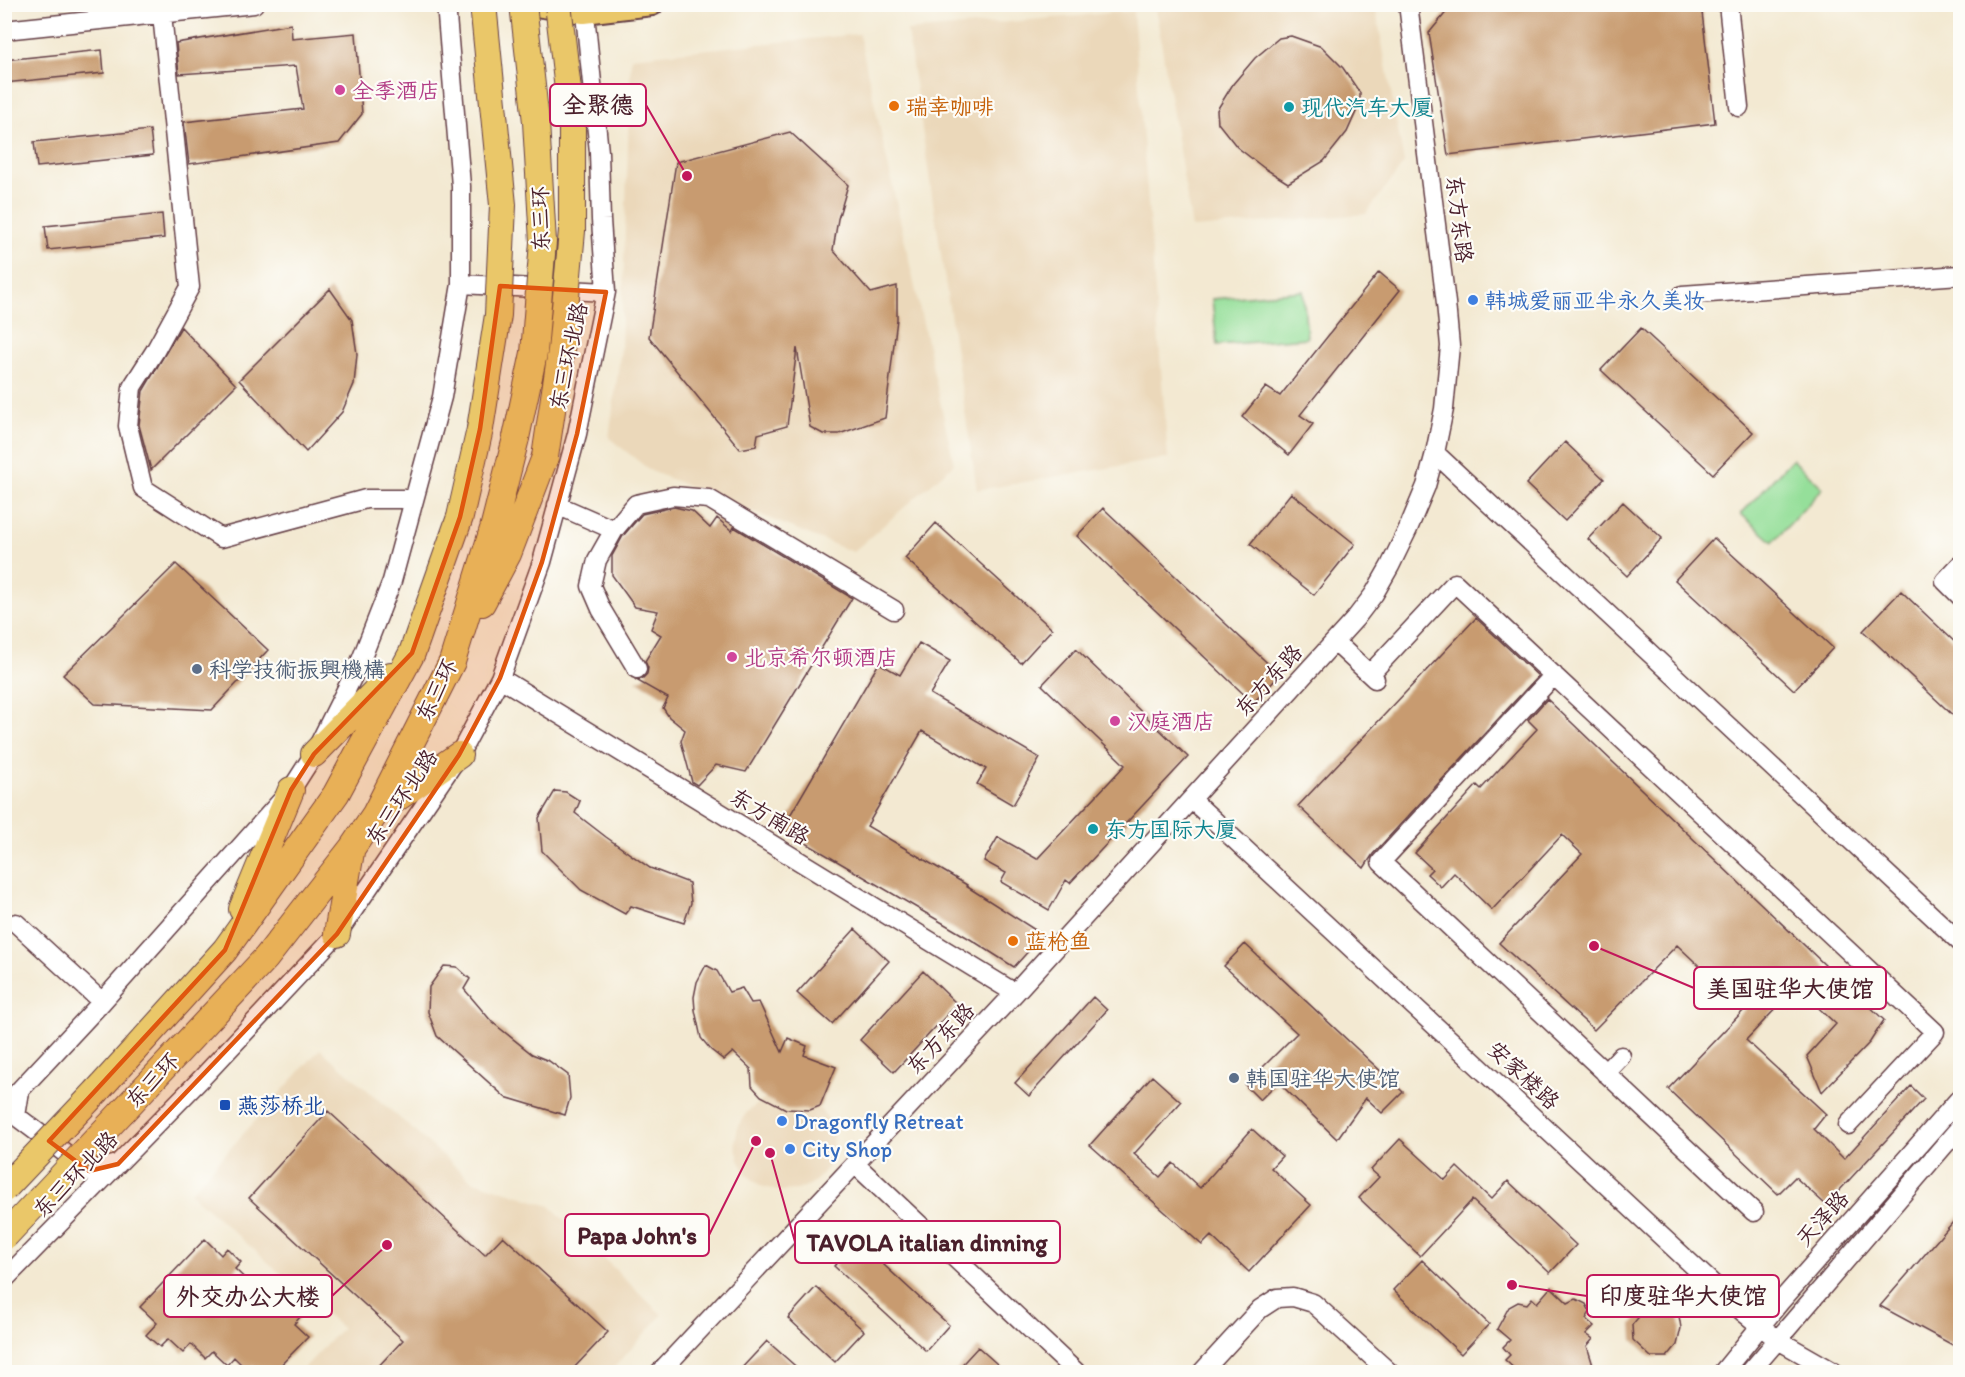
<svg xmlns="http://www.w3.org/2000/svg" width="1965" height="1377" font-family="Itim,'LXGW WenKai TC',sans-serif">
<rect width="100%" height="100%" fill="#fdfcf7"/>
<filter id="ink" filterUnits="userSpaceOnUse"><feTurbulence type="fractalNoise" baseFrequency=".0167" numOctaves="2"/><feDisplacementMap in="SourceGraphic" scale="12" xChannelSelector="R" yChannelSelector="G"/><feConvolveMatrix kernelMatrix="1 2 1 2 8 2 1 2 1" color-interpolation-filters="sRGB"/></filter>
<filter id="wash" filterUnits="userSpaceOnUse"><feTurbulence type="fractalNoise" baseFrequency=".008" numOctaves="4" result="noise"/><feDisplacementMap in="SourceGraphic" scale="24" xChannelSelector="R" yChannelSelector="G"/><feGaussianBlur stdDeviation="1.35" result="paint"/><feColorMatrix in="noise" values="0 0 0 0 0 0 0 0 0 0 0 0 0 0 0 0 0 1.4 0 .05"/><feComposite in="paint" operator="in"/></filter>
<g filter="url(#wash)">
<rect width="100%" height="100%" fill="#f3e9d2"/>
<path fill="#ebd8ba" d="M1155,5h220l29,158 -38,51 -174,14z
M1133,11l35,447 -191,32 -70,-459z
M859,34l95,430 -101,88 -202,-81 -42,-33 12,-89 10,-292z
M320,1049l151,131 79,26 112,109 -52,57h-310l42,-44 -152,-135z
M767,1097l48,7 12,13 6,16 -1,23 -7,15 -12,12 -15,7 -21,1 -16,-5 -14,-11 -8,-15 -4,-17 3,-17 9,-14z"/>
<path fill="#95df9a" stroke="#707f62" stroke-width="1.5" d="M1303,291l4,47 -90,7 -5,-46z
M1792,459l31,29 -50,54 -32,-28z"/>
<g id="blocks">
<path fill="#c89b70" d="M1453,4h248l14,119 -267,32 -19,-122z
M291,24l1,15 64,-6 6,81 -23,29 -150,21 -5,-42 119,-13 -7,-43 -117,8 -3,-31z
M1291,36l31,11 21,21 17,25v10l-13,29 -23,29 -36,22 -24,-15 -27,-21 -19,-24 -1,-13 16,-26 22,-26 24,-20z
M102,50l2,23 -100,10v-23z
M150,130l3,25 -116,12 -3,-25z
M790,132l58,53 -10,34 -5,31 38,43 26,-7v33l-12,99 -46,16h-16l-13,-7 -13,-79 -10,78 -29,8 -2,12 -16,3 -91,-112 27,-175z
M162,214l2,24 -116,12 -3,-24z
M1379,272l21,18 -100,125 13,9 -24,31 -47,-38 24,-30 14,9z
M330,289l22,31 5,34 -3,30 -12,28 -36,40 -67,-72z
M181,327l55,58 -85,85 -12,-45 4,-34z
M1641,328l112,104 -40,42 -112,-104z
M1565,442l39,37 -39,42 -39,-37z
M1291,493l64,51 -41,51 -64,-51z
M1623,502l39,36 -35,38 -39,-37z
M674,507l18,4 18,17 7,-10 15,13 2,-4 118,71 -106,174 -30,-7 -19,20 -5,-3 -11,-41 4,-11 -16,-13 -6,-9 5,-10 -32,-18 6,-1 5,-5 1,-6 -3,-7 16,-26 -10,-6 7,-18 -23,-4 -23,-32v-19l11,-20 19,-22z
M1103,508l177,167 -27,28 -176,-167z
M936,523l116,106 -31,34 -116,-105z
M1714,538l119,110 -39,42 -119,-110z
M176,564l92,86 -56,60 -117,-6 -32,-29z
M1901,591l59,56v75l-97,-91z
M1476,618l62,58 -165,178 -9,14 -66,-62z
M919,643l31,18 -20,33 110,64 -27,47 -36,-21 9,-15 -64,-38 -55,95 100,59 -1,1 77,49 -29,32 -44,-28 -188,-110 97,-166 21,12z
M1076,649l112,108 -118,126 -4,-3 -17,30 -48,-28 5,-9 -22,-12 14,-24 39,22 88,-94 -83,-80z
M1547,699l280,268 -2,2 33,32 3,-3 23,22 -14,22 -48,50 -15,-36 29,-32 -40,-37 -50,53 80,74 -12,15 30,30 67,-73 13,13 -98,106 -31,-28 -17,17 -110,-105 77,-80 -68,-64 -83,85 -95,-87 83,-89 -20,-19 -70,75 -38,-37 -13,14 -14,-13 5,-5 -17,-16 62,-68 4,4 56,-60 -9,-9z
M555,791l11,1 14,9 -5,12 31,24 44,31 39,15 2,20 -7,20 -53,-17 -6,8 -44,-24 -39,-39 -3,-33z
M855,929l34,32 -57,63 -35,-31z
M1245,944l158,148 -21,21 -16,-15 -29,41 -59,-57 -18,18 -15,-15 52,-52 -73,-67z
M706,965l11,6 12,21 13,-4 9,15 8,-1 23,50 6,-14 19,8 -3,9 32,12 -16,39 -10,4 -24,-1 -25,-13 -9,-10 -1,-17 -18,-17 -9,8 -13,-10 -10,-12 -6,-28 -1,-13 3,-15z
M444,966l13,1 13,12 -6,10 28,33 40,32 17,7 19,14 2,23 -5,17 -60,-18 -68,-61 -9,-24 1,-25z
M923,971l34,33 -63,68 -34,-32z
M1093,997l14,13 -78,86 -14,-13z
M1152,1076l29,26 -47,52 26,23 13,-14 27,25 52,-59 30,27 -11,12 40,37 -62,67 -38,-36 -9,9 -112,-100z
M328,1111l157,144 18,-19 105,96 -38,40h-197l30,-32 -154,-142z
M1400,1139l45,41 12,-13 34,32 17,-18 68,64 -26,28 -78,-73 -52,56 -61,-58 20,-21 -8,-7z
M1960,1214v135l-80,-43z
M205,1239l16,16 6,-7 14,14 -6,7 42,40 7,-7 16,15 -6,7 14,13 -34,35h-14l-7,-6 -5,5 -14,-14 -7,8 -15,-14 -7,7 -14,-14 -8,9 -15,-14 -8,8 -14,-12 11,-12 -17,-16z
M858,1241l91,84 -23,26 -92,-85z
M1422,1260l67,64 -28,30 -68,-64z
M816,1287l48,44 -29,31 -47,-44z
M1551,1287l17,16 8,-4 10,5 4,8 -4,7 8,7 -8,8 7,5 -6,7 8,26h-77l-13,-12 5,-5 -7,-8 7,-7 -13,-11 12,-22 9,-5 9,2 5,-6 5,5z
M1652,1306l14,1 13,9 2,12 -4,17 -10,12h-16l-18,-17 -1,-15 10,-12z
M767,1341l35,31h-64z
M978,1347l28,25h-51z"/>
</g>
</g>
<g filter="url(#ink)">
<use href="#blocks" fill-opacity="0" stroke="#633d44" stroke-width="1.5"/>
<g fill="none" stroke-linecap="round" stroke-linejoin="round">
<defs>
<path id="minor" d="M164,4l-2,10 28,273 -35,64 -23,36 -4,39 15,62 78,50 145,-39h48
M1728,4l11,103
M4,30l250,-26
M461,284l145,8
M1682,295l278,-20
M1435,453l525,489
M557,505l57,25 22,-26 37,-8 36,3 185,111
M614,530l-17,30 -6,26 10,23 36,60
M1960,565l-15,16 15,15
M1335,642l40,37
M1370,674l85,-91 480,449 -87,93
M1554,675l-173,187 373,350
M500,678l515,315
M1192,800l551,512 35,28 56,32
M16,923l86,79
M1605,1073l16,-17
M20,1091l-4,25 73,55 29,-7
M4,1107l98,-105 189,-212 23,-36 47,-94 31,-79 50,-184 19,-113v-98l-15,-182
M855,1164l221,208
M4,1280l196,-200 137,-146 122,-179 41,-77 42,-116 35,-128 29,-142 -5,-72 -2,-68 -15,-148
M660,1372l355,-379 340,-374 19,-25 16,-28 18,-37 18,-43 9,-33 9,-44 6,-63 -4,-43 -38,-299
M1202,1372l58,-63 17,-11 16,-1 20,6 76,69
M1723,1372l57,-70 180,-204
M1750,1372l210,-245"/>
<path id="major" d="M529,4l55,8 68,-8"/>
<path id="highway" d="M482,603l26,-49 37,-97
M314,754l77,-79
M377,812l82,-57
M242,909l49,-119
M337,934l14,-82
M98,1090l127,-140 111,-156 76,-141 48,-136 20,-88
M123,1111l143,-153 86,-110 23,-34 77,-152 41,-133 23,-91"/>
</defs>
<use href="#minor" stroke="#633d44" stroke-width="21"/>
<use href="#major" stroke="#633d44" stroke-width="26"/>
<use href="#highway" stroke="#633d44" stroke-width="28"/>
<use href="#minor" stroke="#fff" stroke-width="18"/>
<use href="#major" stroke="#eac769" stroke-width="22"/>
<use href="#highway" stroke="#eac769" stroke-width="26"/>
<defs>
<path id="highway-bridge" d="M480,429l18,-114 5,-110 -20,-201
M516,438l18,-85 9,-111 -7,-120 -13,-118
M545,457l16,-106 11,-120v-107l-14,-120
M4,1189l94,-99
M4,1237l119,-126"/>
</defs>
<use href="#highway-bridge" stroke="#633d44" stroke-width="28" stroke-linecap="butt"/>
<use href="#highway-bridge" stroke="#eac769" stroke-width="26"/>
</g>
</g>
<path fill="#e0560e" fill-opacity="0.2" stroke="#e0560e" stroke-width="4.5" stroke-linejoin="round" d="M500,286l106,6 -29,142 -35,128 -42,116 -41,77 -122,179 -219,230 -29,7 -40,-30 176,-191 66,-160 23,-36 98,-101 48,-136 20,-88z"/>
<g fill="#d1479c" stroke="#fdfcf7" stroke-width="2">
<circle cx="340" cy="90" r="6"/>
<circle cx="732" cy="657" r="6"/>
<circle cx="1115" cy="721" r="6"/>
</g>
<g fill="#e8710a" stroke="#fdfcf7" stroke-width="2">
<circle cx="894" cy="106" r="6"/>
<circle cx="1013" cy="941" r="6"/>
</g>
<g fill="#0f9aa8" stroke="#fdfcf7" stroke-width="2">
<circle cx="1289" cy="107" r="6"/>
<circle cx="1093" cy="829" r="6"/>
</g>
<g fill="#3f7fe0" stroke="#fdfcf7" stroke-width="2">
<circle cx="1473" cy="300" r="6"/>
<circle cx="782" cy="1121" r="6"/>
<circle cx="790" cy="1149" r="6"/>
</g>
<g fill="#5c6f8a" stroke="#fdfcf7" stroke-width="2">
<circle cx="197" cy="669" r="6"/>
<circle cx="1234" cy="1078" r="6"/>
</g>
<rect fill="#1a4fb4" stroke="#fdfcf7" stroke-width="2" x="219" y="1099" width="12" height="12" rx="3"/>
<g text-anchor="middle" stroke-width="4.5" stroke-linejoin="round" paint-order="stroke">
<g font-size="22" fill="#b23c85" stroke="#fdfcf7" text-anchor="start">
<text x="352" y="98">全季酒店</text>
<text x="744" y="665">北京希尔顿酒店</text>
<text x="1127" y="729">汉庭酒店</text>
</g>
<g font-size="22" fill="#c56008" stroke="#fdfcf7" text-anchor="start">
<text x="906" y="114">瑞幸咖啡</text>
<text x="1025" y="949">蓝枪鱼</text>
</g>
<g font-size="22" fill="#0d838f" stroke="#fdfcf7" text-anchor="start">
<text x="1301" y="115">现代汽车大厦</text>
<text x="1105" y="837">东方国际大厦</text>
</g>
<g font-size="22" fill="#4a1f2b" stroke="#fdfcf7">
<text transform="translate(540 219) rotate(-91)" y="8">东三环</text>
<text transform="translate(1460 219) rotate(83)" y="8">东方东路</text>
<text transform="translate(568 356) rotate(-78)" y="8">东三环北路</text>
<text transform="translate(1268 680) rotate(-48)" y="8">东方东路</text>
<text transform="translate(436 690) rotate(-64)" y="8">东三环</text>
<text transform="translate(401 797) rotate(-56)" y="8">东三环北路</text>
<text transform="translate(770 816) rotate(31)" y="8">东方南路</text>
<text transform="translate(940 1038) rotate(-47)" y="8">东方东路</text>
<text transform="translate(1524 1075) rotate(43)" y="8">安家楼路</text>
<text transform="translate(152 1080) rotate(-47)" y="8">东三环</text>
<text transform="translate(75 1174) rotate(-46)" y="8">东三环北路</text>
<text transform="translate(1822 1218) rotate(-48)" y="8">天泽路</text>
</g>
<g font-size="22" fill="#366cbe" stroke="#fdfcf7" text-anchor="start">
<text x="1485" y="308">韩城爱丽亚半永久美妆</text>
<text x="794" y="1129">Dragonfly Retreat</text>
<text x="802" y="1157">City Shop</text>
</g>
<g font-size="22" fill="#4e5e75" stroke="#fdfcf7" text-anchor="start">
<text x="209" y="677">科学技術振興機構</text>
<text x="1246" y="1086">韩国驻华大使馆</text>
</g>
<g font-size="22" fill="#164399" stroke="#fdfcf7" text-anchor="start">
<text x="237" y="1113">燕莎桥北</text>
</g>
</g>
<path fill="none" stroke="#c2185b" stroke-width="2" d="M687 176L646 105M1594 946L1694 988M756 1141L709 1235M770 1153L795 1242M1512 1285L1587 1296M387 1245L332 1296"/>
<g fill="#c2185b" stroke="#fdfcf7" stroke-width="2">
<circle cx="687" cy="176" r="6"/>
<circle cx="1594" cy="946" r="6"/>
<circle cx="756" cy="1141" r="6"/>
<circle cx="770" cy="1153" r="6"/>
<circle cx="1512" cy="1285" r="6"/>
<circle cx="387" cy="1245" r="6"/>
</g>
<g fill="#fdfcf7" stroke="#c2185b" stroke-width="2">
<rect x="550" y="84" width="96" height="42" rx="6"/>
<rect x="1694" y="967" width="192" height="42" rx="6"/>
<rect x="565" y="1214" width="144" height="42" rx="6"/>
<rect x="795" y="1221" width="265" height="42" rx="6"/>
<rect x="1587" y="1275" width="192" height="42" rx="6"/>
<rect x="164" y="1275" width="168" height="42" rx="6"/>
</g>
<g font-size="24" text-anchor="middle" font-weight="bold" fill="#4a1f2b">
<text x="598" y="113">全聚德</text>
<text x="1790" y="997">美国驻华大使馆</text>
<text x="637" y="1244">Papa John's</text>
<text x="927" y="1251">TAVOLA italian dinning</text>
<text x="1683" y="1304">印度驻华大使馆</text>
<text x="248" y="1305">外交办公大楼</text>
</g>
<rect width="1965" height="1377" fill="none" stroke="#fdfcf7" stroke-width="24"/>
</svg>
